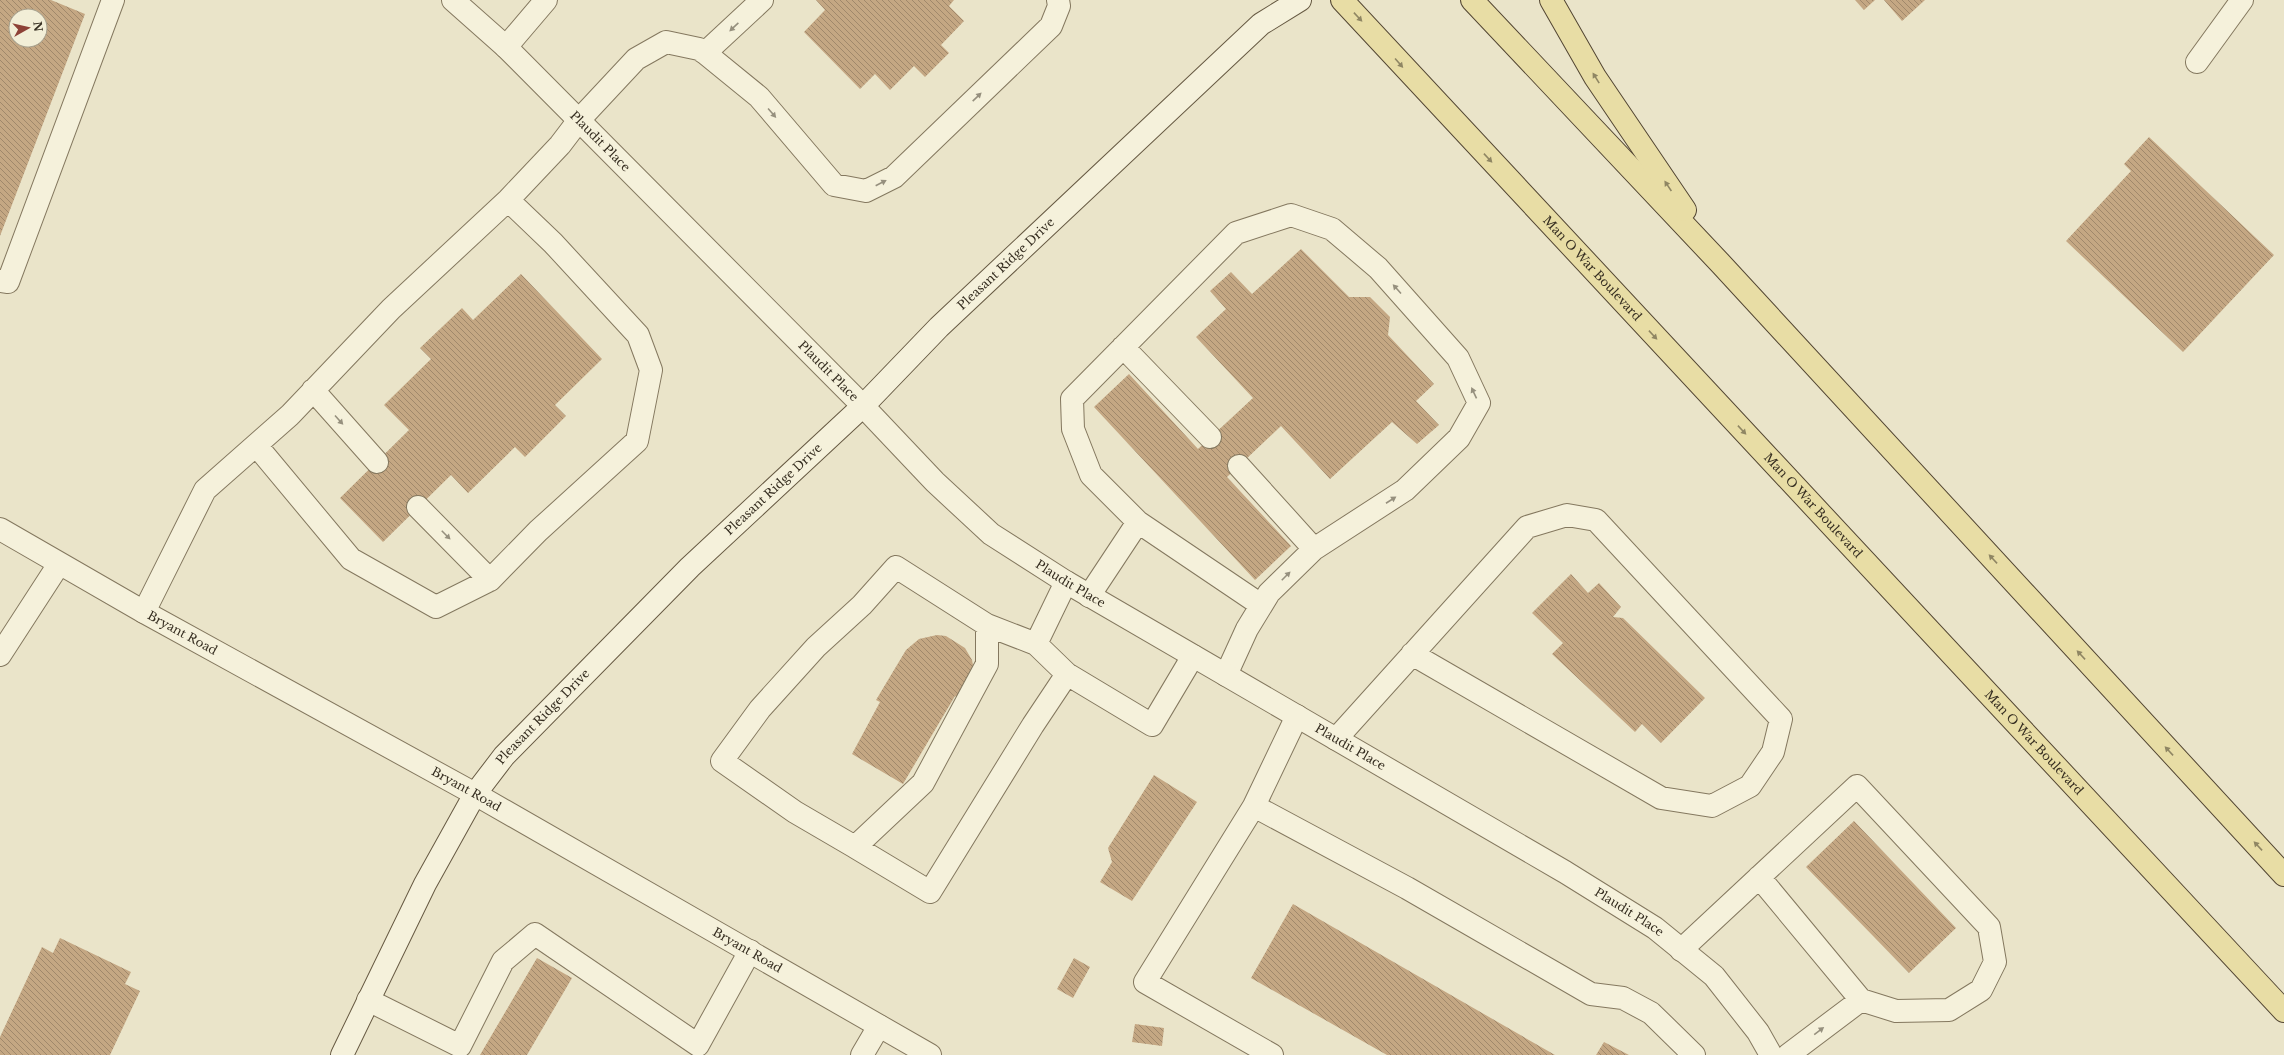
<svg xmlns="http://www.w3.org/2000/svg" width="2284" height="1055" font-family="'Libre Baskerville',serif">
<defs>
<pattern id="building-back-hatch" width="6" height="6" patternUnits="userSpaceOnUse"><rect width="6" height="6" fill="#c4a783"/><path d="M-1 5l2 2M0 0l6 6M5-1l2 2" fill="none" stroke="#a0886b"/></pattern>
</defs>
<rect width="100%" height="100%" fill="#eae4c9"/>
<path fill="url(#building-back-hatch)" fill-rule="evenodd" d="M0,0h51l34,14 -85,222zM16,16h24v24h-24z
M816,0h138l-5,6 15,15 -23,24 8,8 -24,24 -11,-11 -24,24 -15,-16 -15,15 -56,-57 21,-22z
M1855,0h20l-11,10z
M1884,0h41l-23,21z
M2149,137l125,118 -91,97 -117,-111 65,-70 -7,-7z
M1301,249l48,48h21l20,20 -2,18 46,49 -18,17 23,24 -22,19 -25,-22 -62,57 -49,-53 -54,51 64,69 -36,34 -161,-173 35,-33 69,75 55,-51 -57,-61 30,-28 -16,-18 21,-19 21,22z
M521,274l81,85 -47,46 11,11 -41,41 -10,-10 -47,46 -17,-18 -68,67 -43,-44 69,-68 -25,-25 47,-46 -11,-11 42,-40 11,12z
M1571,574l17,19 11,-10 22,24 -8,10 10,1 82,80 -44,45 -19,-19 -7,8 -83,-78 11,-11 -31,-30z
M937,635l9,1 19,12 7,12 2,10 -12,31 -7,-5 -52,88 -51,-30 28,-52 -4,-2 30,-50 13,-11z
M1154,775l43,27 -65,99 -32,-19 12,-20 -4,-14z
M1854,821l102,107 -47,45 -103,-106z
M1293,904l262,151h-168l-136,-77z
M60,938l71,34 -6,12 15,7 -30,64h-110v-18l42,-90 11,6z
M537,958l35,20 -45,77h-47z
M1074,958l16,9 -17,31 -16,-9z
M1135,1024l29,4 -2,18 -30,-4z
M1604,1042l25,13h-33z"/>
<g fill="none" stroke-linecap="round" stroke-linejoin="round">
<defs>
<path id="lane" d="M762,0l-57,53 54,44 75,88 32,6 28,-14 157,-151 8,-20 -1,-6
M506,47l40,-47
M2197,62l45,-62
M0,281l8,1 105,-282
M1123,347l87,90
M313,390l64,72
M256,445l95,114 85,48 54,-27 48,-49 99,-90 14,-71 -13,-35 -85,-92 -45,-43
M1239,466l75,83
M418,507l72,73
M1138,522l123,83
M1089,596l49,-74 -47,-47 -18,-46 -1,-30 164,-166 55,-18 41,14 46,39 80,90 21,45 -20,35 -54,52 -91,59 -45,44 -22,36 -21,46
M144,612l61,-122 85,-75 101,-106 117,-109 52,-55 19,-25 57,-61 30,-17 33,7 6,4
M987,625v39l-64,119 -68,64 -60,-35 -73,-51 38,-52 56,-62 46,-42 34,-38 91,58 49,19 30,-62
M0,655l59,-91
M1067,674l85,51 41,-69
M1297,716l-43,90 153,82 184,106 32,4 28,15 43,42
M1336,739l191,-212 40,-12 29,5 185,199 -8,33 -23,34 -38,20 -51,-8 -249,-144
M1254,806l-109,176 127,73
M855,847l75,45 103,-167 34,-51 -31,-30
M1681,950l176,-164 132,141 6,35 -14,28 -32,20 -53,1 -35,-11 -102,-123
M368,1000l92,46 43,-85 32,-27 163,111 52,-94
M862,1055l17,-29
M1788,1055l73,-55"/>
<g id="street">
<path id="s1" d="M453,0l53,47 357,359 72,76 56,52 75,48 499,290 90,56 59,48 44,56 13,23"/>
<path id="s2" d="M0,529l144,83 331,182 455,261"/>
</g>
<g id="secondary">
<path id="s3" d="M342,1055l83,-171 50,-90 29,-38 186,-189 173,-161 76,-79 322,-303 39,-24"/>
</g>
<g id="primary">
<path id="s4" d="M1342,0l942,1011"/>
<path d="M1472,0l249,264 563,611"/>
<path d="M1551,0l44,77 90,133"/>
</g>
</defs>
<use href="#lane" stroke="#84785f" stroke-width="24"/>
<use href="#street" stroke="#84785f" stroke-width="24"/>
<use href="#secondary" stroke="#665942" stroke-width="24"/>
<use href="#primary" stroke="#534633" stroke-width="24"/>
<use href="#lane" stroke="#f5f1db" stroke-width="22"/>
<use href="#street" stroke="#f5f1db" stroke-width="22"/>
<use href="#secondary" stroke="#f5f1db" stroke-width="22"/>
<use href="#primary" stroke="#e8dda5" stroke-width="22"/>
</g>
<defs><path id="oneway-solid" d="M-6-.8H1V-3.2L6.5 0L1 3.2V.8H-6Z"/></defs>
<g fill="#8f8663">
<use href="#oneway-solid" transform="translate(1358 17) rotate(47)"/>
<use href="#oneway-solid" transform="translate(1399 63) rotate(49)"/>
<use href="#oneway-solid" transform="translate(1596 78) rotate(-122)"/>
<use href="#oneway-solid" transform="translate(1488 158) rotate(47)"/>
<use href="#oneway-solid" transform="translate(1668 186) rotate(-124)"/>
<use href="#oneway-solid" transform="translate(1653 335) rotate(47)"/>
<use href="#oneway-solid" transform="translate(1742 430) rotate(47)"/>
<use href="#oneway-solid" transform="translate(1993 559) rotate(-133)"/>
<use href="#oneway-solid" transform="translate(2081 655) rotate(-133)"/>
<use href="#oneway-solid" transform="translate(2169 751) rotate(-133)"/>
<use href="#oneway-solid" transform="translate(2258 846) rotate(-133)"/>
</g>
<g fill="#96907e">
<use href="#oneway-solid" transform="translate(734 27) rotate(137)"/>
<use href="#oneway-solid" transform="translate(977 97) rotate(-44)"/>
<use href="#oneway-solid" transform="translate(772 113) rotate(49)"/>
<use href="#oneway-solid" transform="translate(881 183) rotate(-27)"/>
<use href="#oneway-solid" transform="translate(1397 289) rotate(-132)"/>
<use href="#oneway-solid" transform="translate(1474 393) rotate(-115)"/>
<use href="#oneway-solid" transform="translate(339 420) rotate(48)"/>
<use href="#oneway-solid" transform="translate(1391 500) rotate(-33)"/>
<use href="#oneway-solid" transform="translate(446 535) rotate(45)"/>
<use href="#oneway-solid" transform="translate(1286 576) rotate(-45)"/>
<use href="#oneway-solid" transform="translate(1819 1031) rotate(-37)"/>
</g>
<g text-anchor="middle" stroke-width="3" stroke-linejoin="round" paint-order="stroke">
<g font-size="12" fill="#362e21" stroke="#f2eed7">
<text dy="4" stroke="none"><textPath href="#s1" startOffset="204">Plaudit Place</textPath></text>
<text dy="4" stroke="none"><textPath href="#s3" startOffset="1044">Pleasant Ridge Drive</textPath></text>
<text dy="4" stroke="none"><textPath href="#s4" startOffset="367">Man O War Boulevard</textPath></text>
<text dy="4" stroke="none"><textPath href="#s1" startOffset="528">Plaudit Place</textPath></text>
<text dy="4" stroke="none"><textPath href="#s3" startOffset="720">Pleasant Ridge Drive</textPath></text>
<text dy="4" stroke="none"><textPath href="#s4" startOffset="691">Man O War Boulevard</textPath></text>
<text dy="4" stroke="none"><textPath href="#s1" startOffset="852">Plaudit Place</textPath></text>
<text dy="4" stroke="none"><textPath href="#s2" startOffset="210">Bryant Road</textPath></text>
<text dy="4" stroke="none"><textPath href="#s3" startOffset="396">Pleasant Ridge Drive</textPath></text>
<text dy="4" stroke="none"><textPath href="#s4" startOffset="1015">Man O War Boulevard</textPath></text>
<text dy="4" stroke="none"><textPath href="#s1" startOffset="1176">Plaudit Place</textPath></text>
<text dy="4" stroke="none"><textPath href="#s2" startOffset="534">Bryant Road</textPath></text>
<text dy="4" stroke="none"><textPath href="#s1" startOffset="1500">Plaudit Place</textPath></text>
<text dy="4" stroke="none"><textPath href="#s2" startOffset="858">Bryant Road</textPath></text>
</g>
</g>
<g transform="translate(28 28) rotate(82)"><circle r="19" fill="#f2eed7" stroke="#a7a18e"/>
<path d="M0-3L7 15L0 10L-7 15Z" fill="#8d4136"/>
<text y="-6" font-size="11" font-weight="bold" text-anchor="middle" fill="#362e21">N</text>
</g>
</svg>
